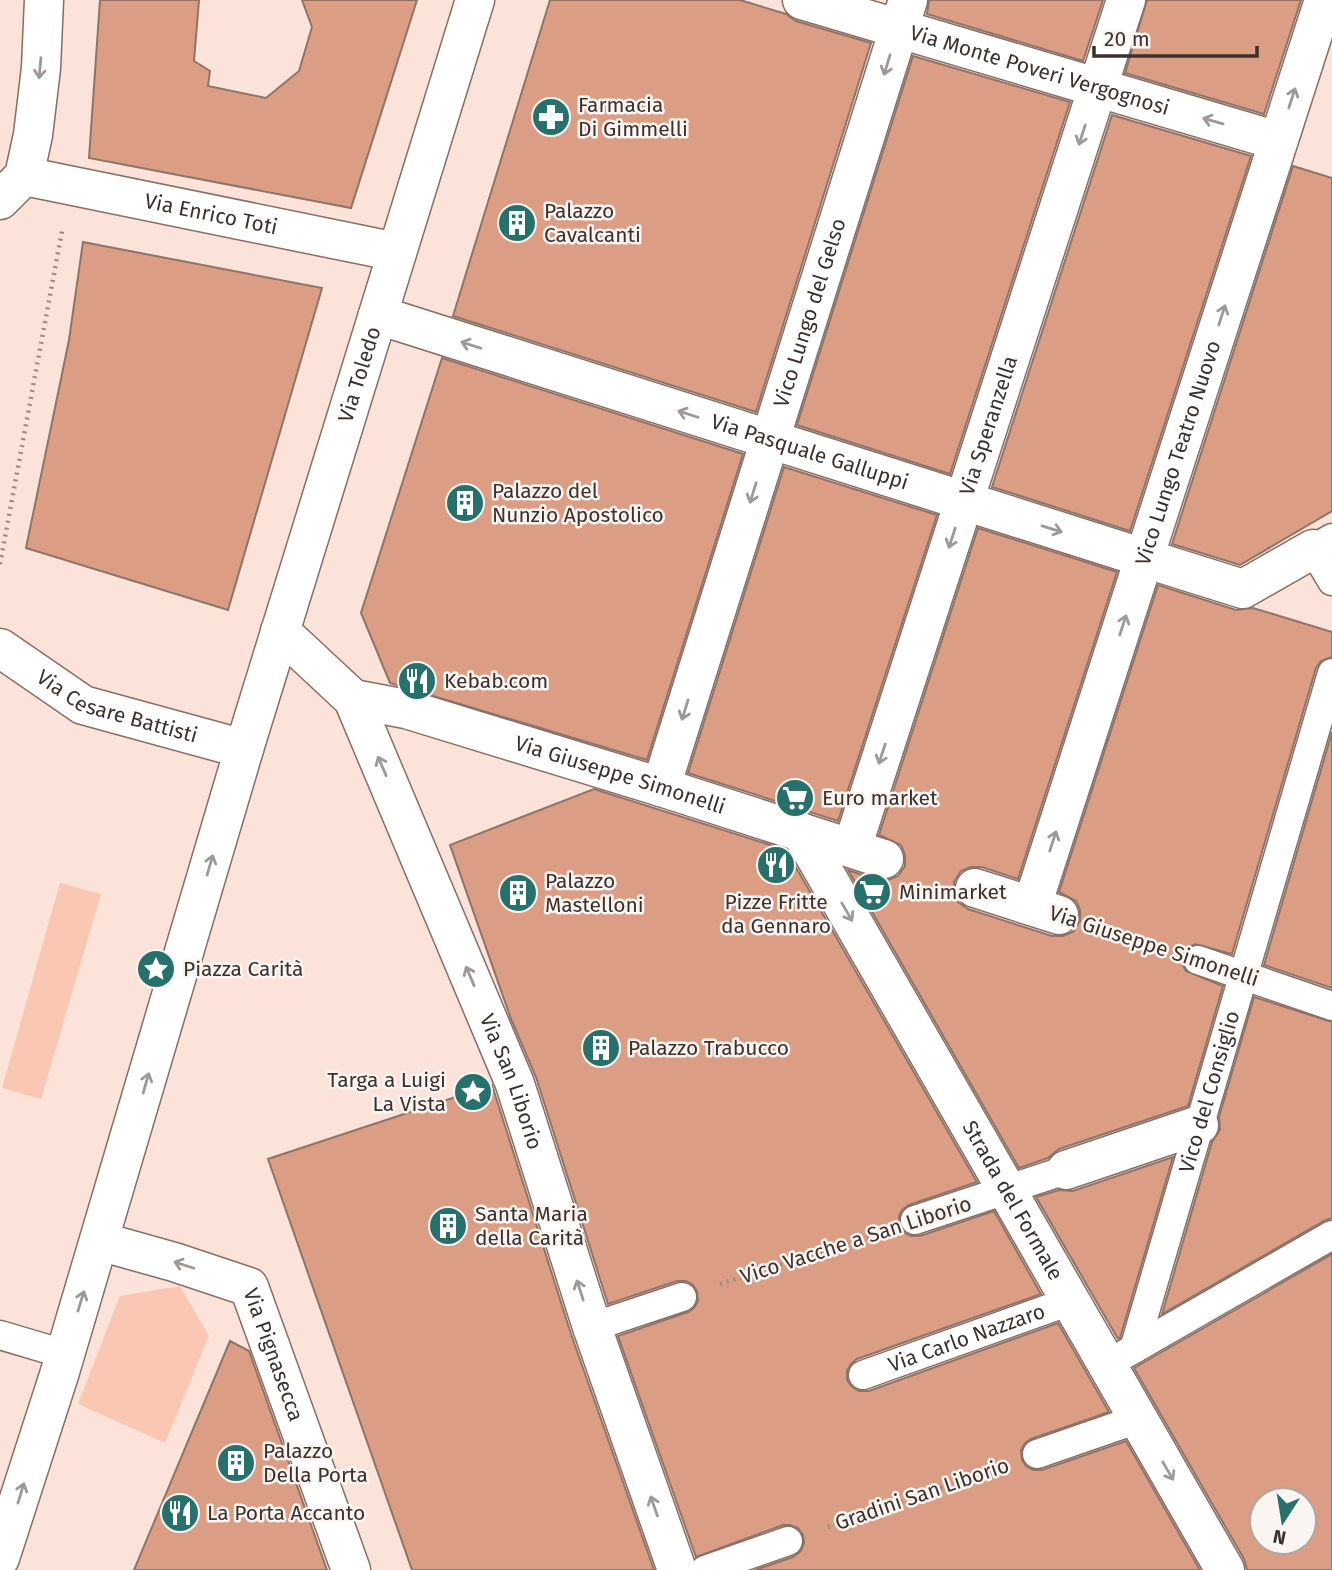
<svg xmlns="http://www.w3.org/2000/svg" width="1332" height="1570" font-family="'Fira Sans',sans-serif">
<rect width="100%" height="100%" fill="#fbe3d9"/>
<path fill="#f9c7b2" d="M60,883l41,11 -60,205 -39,-11z
M180,1286l29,50 -44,107 -87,-39 42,-108z"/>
<path fill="#db9e84" stroke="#8f7469" stroke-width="2" fill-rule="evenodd" d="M100,0h99l-5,61 16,10 -2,15 58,12 33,-27 13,-44 -10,-27h115l-66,208 -262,-50z
M550,0h190l46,14 10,7 75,22 -115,369 -303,-96z
M929,0h174l-20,61 -156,-47z
M1147,0h154l-37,114 -139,-41z
M913,56l157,46 -120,372 -153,-49z
M1112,115l139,41 -121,375 -138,-44z
M1293,166l39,12v333l-92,54 -68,-21z
M83,242l239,46 -94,322 -202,-62 43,-208z
M442,358l301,96 -96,306 -257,-77 -29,-70z
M784,467l153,48 -99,306 -150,-48z
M978,528l139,44 -99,307 -36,-12h-11l-10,4 -7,11v10l4,10 10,7 84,27h11l10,-4 7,-11v-11l-4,-9 -17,-9 99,-307 78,25 17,-2 79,24v25l-11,4 -5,7 -84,286 -37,-10 -8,4 -5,7v9l4,7 37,15 -35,120 -129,43 -11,9 -29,10 -171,-298 29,10h11l10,-4 7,-10v-11l-4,-10 -22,-10z
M1332,732v256l-68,-23z
M594,789l192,61 191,332 -68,23 -7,5 -3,6 1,10 5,7 6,3h9l74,-25 47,83 -184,65 -6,5 -4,7v9l5,7 7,4h10l189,-68 51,89 -78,27 -6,4 -4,7 1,10 4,6 7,4h9l84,-29 74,129h-445l38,-13 8,-6 3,-8 -1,-8 -5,-7 -8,-3h-7l-87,32 -78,-221 70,-24 6,-4 4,-7 -1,-10 -4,-6 -7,-4h-9l-69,23 -72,-227 -25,-58 -61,-174z
M1254,997l78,25v196l-8,3 -162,93 50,-172 8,-12 -1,-13z
M492,1085l79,249 83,236h-242l-144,-411z
M1173,1157l-53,181 -2,1 -82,-142 23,-7 14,1z
M1332,1254v316h-85l-3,-11 -110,-191zM1262,1500h42v42h-42z
M230,1341l19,10 78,219h-193z"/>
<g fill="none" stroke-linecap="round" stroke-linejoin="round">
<defs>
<g id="service">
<path d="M1332,538l-19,11 19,32"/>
<path d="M1198,960l134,46"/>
<path d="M915,1220l151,-50"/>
<path d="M592,1327l90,-30"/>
<path d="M0,1335l64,19"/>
<path id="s1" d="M1134,1349l198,-676"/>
<path d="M1125,1354l207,-119"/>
<path id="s2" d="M863,1375l207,-74"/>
<path d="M1037,1454l101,-35"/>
<path d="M705,1570l83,-29"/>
</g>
<g id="pedestrian">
<path id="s3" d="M24,176l373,76"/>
<path d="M1144,558l99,31 70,-40"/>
<path d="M1066,1170l133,-45"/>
</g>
<g id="minor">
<path id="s4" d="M802,0l476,141"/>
<path d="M0,200l24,-24 9,-41 8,-67 3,-68"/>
<path id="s5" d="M378,315l766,243"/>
<path id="s6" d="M280,631l73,68 162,385 77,243 85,243"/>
<path id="s7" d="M353,699l53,10 255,78 223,72"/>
<path id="s8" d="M244,749l231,-749"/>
<path id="s9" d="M661,787l247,-787"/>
<path id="s10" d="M801,832l424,738"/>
<path id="s11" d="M852,848l274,-848"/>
<path d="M975,888l84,27"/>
<path id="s12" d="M1032,906l292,-906"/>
<path id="s13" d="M99,1241l75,21 75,25 102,283"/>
</g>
<g id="secondary">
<path id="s14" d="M0,648l83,57 161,44 -185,626 -59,183"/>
</g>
</defs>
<use href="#service" stroke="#886e63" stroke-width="31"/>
<use href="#pedestrian" stroke="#886e63" stroke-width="41"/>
<use href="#minor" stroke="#886e63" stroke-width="41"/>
<use href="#secondary" stroke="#886e63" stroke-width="41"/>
<path stroke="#9c8a83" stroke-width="4.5" stroke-dasharray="2 5" stroke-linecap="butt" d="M0,564l62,-333
M1102,929l59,19
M720,1284l155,-50
M828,1527l170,-59"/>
<use href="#service" stroke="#fff" stroke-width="28"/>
<use href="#pedestrian" stroke="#fff" stroke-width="38"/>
<use href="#minor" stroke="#fff" stroke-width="38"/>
<use href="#secondary" stroke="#fff" stroke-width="38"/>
</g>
<defs><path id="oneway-shaft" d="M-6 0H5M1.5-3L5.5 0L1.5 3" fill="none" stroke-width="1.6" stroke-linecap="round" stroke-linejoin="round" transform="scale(1.75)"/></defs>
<g stroke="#9e9896">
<use href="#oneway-shaft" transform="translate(887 65) rotate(107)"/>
<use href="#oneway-shaft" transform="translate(40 68) rotate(95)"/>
<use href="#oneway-shaft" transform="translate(1292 98) rotate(-72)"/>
<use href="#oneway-shaft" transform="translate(1213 121) rotate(-164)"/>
<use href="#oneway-shaft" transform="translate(1082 135) rotate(108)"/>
<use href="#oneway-shaft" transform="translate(1222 315) rotate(-72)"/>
<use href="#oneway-shaft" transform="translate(471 345) rotate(-162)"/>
<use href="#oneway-shaft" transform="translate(688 414) rotate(-162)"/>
<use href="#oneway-shaft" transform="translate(753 493) rotate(107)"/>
<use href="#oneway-shaft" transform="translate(1052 529) rotate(17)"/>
<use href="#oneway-shaft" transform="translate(952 538) rotate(108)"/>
<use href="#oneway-shaft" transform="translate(1123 625) rotate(-72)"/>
<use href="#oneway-shaft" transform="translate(685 710) rotate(107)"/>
<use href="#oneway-shaft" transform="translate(882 754) rotate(108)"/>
<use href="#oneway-shaft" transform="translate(382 766) rotate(-113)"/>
<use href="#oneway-shaft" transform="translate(1053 841) rotate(-72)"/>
<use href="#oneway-shaft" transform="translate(210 865) rotate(-74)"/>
<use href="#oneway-shaft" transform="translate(847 912) rotate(60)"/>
<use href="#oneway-shaft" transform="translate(470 976) rotate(-113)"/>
<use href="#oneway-shaft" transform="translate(146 1083) rotate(-74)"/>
<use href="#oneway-shaft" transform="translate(184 1265) rotate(-162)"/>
<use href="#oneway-shaft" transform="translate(580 1290) rotate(-108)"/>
<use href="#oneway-shaft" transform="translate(81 1301) rotate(-73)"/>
<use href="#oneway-shaft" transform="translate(1168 1471) rotate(60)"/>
<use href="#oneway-shaft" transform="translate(21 1493) rotate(-73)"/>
<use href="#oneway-shaft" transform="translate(654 1506) rotate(-109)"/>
</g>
<defs>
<symbol id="pharmacy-disc" viewBox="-11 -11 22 22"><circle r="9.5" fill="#27716d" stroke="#fbf5f2"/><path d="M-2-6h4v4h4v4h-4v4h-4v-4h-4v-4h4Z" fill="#fff"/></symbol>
<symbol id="building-disc" viewBox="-11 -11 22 22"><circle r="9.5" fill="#27716d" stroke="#fbf5f2"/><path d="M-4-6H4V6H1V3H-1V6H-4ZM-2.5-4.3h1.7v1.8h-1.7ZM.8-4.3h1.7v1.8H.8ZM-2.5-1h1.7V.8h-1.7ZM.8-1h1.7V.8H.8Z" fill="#fff"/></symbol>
<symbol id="restaurant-disc" viewBox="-11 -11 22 22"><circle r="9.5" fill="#27716d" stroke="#fbf5f2"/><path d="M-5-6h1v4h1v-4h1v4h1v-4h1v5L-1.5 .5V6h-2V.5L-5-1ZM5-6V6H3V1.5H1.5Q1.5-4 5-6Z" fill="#fff"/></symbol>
<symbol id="supermarket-disc" viewBox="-11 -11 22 22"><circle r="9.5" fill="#27716d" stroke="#fbf5f2"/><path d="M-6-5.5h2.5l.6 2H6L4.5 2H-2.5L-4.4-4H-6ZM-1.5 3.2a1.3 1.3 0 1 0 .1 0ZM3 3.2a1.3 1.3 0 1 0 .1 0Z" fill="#fff"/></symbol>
<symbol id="sight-disc" viewBox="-11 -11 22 22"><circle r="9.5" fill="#27716d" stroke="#fbf5f2"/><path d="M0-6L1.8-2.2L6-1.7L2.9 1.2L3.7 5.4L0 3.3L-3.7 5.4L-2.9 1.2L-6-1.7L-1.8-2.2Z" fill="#fff"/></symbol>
</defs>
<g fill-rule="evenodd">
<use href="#pharmacy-disc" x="529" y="95" width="44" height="44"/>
<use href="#building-disc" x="495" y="201" width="44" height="44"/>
<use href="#building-disc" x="443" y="481" width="44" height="44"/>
<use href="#restaurant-disc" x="395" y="659" width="44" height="44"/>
<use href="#supermarket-disc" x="773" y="776" width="44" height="44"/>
<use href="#restaurant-disc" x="754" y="843" width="44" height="44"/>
<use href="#supermarket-disc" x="850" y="870" width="44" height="44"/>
<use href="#building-disc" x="496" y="871" width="44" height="44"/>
<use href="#sight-disc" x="134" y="947" width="44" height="44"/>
<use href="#building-disc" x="579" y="1026" width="44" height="44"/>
<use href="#sight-disc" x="451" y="1070" width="44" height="44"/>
<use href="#building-disc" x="426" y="1204" width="44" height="44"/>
<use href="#building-disc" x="214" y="1441" width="44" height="44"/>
<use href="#restaurant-disc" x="158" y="1491" width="44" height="44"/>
</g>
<g text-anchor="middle" stroke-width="5" stroke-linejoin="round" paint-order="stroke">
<g font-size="21" fill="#3c312c" stroke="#fbf5f2">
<text dy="7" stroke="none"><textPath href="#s4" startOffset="248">Via Monte Poveri Vergognosi</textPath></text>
<text dy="7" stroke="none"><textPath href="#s3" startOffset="191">Via Enrico Toti</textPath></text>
<text dy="7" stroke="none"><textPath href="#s9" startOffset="497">Vico Lungo del Gelso</textPath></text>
<text dy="7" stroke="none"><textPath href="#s8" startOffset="392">Via Toledo</textPath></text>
<text dy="7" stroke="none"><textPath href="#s11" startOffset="444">Via Speranzella</textPath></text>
<text dy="7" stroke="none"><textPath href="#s5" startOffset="453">Via Pasquale Galluppi</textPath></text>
<text dy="7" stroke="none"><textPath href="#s12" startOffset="476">Vico Lungo Teatro Nuovo</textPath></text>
<text dy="7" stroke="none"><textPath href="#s14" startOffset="133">Via Cesare Battisti</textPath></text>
<text dy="7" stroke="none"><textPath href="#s7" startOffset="278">Via Giuseppe Simonelli</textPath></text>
<text transform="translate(1154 946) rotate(18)" y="7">Via Giuseppe Simonelli</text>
<text dy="7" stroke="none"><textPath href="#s6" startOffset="514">Via San Liborio</textPath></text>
<text dy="7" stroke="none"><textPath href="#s1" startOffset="268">Vico del Consiglio</textPath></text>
<text dy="7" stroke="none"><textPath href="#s10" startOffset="425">Strada del Formale</textPath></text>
<text transform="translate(856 1240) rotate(-18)" y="7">Vico Vacche a San Liborio</text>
<text dy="7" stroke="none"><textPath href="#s2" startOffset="110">Via Carlo Nazzaro</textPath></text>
<text dy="7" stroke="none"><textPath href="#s13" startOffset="229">Via Pignasecca</textPath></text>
<text transform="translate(922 1494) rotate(-19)" y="7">Gradini San Liborio</text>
</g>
<g font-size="21" fill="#3c312c" stroke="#fbf5f2" text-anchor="start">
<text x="578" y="112">Farmacia<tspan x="578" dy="24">Di Gimmelli</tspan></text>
<text x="544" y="218">Palazzo<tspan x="544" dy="24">Cavalcanti</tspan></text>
<text x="492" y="498">Palazzo del<tspan x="492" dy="24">Nunzio Apostolico</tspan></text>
<text x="444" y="688">Kebab.com</text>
<text x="822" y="805">Euro market</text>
<text x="545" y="888">Palazzo<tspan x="545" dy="24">Mastelloni</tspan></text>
<text x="899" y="899">Minimarket</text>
<text x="776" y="909" text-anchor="middle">Pizze Fritte<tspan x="776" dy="24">da Gennaro</tspan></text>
<text x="183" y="976">Piazza Carità</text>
<text x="628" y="1055">Palazzo Trabucco</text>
<text x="446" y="1087" text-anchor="end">Targa a Luigi<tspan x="446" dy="24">La Vista</tspan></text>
<text x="475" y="1221">Santa Maria<tspan x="475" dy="24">della Carità</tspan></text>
<text x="263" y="1458">Palazzo<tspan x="263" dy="24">Della Porta</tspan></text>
<text x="207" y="1520">La Porta Accanto</text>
</g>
</g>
<g transform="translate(1283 1521) rotate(192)"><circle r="33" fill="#fbf5f2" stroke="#afa7a3" stroke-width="2"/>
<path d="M0-5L12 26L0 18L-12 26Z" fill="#27716d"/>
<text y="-10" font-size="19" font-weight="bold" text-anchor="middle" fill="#3c312c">N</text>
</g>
<path d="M1094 46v10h163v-10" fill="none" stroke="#3c312c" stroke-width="3.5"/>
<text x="1104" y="46" font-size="21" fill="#3c312c" stroke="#fbf5f2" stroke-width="5" paint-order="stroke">20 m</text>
</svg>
